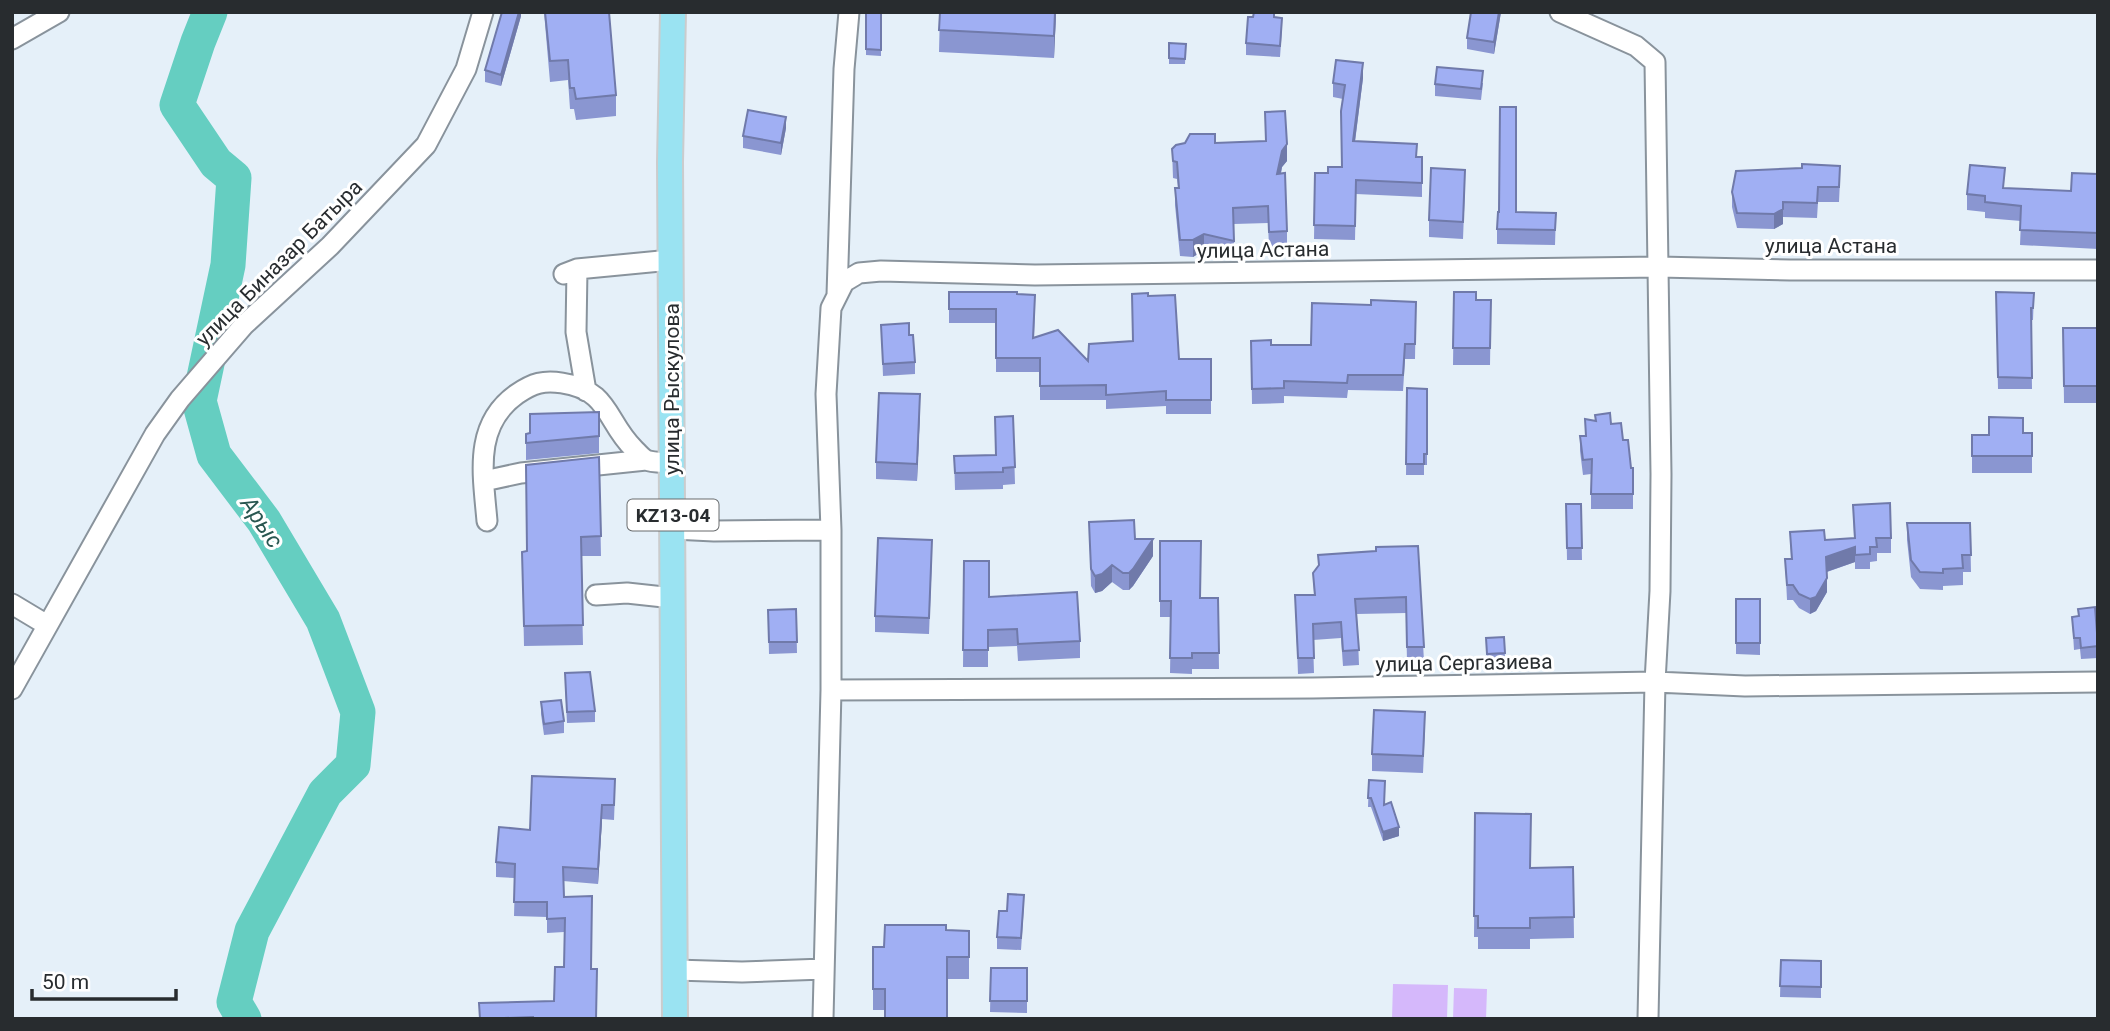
<svg xmlns="http://www.w3.org/2000/svg" width="2110" height="1031" font-family="Roboto,sans-serif">
<rect width="100%" height="100%" fill="#e5f0f9"/>
<path fill="#d5b8fb" d="M1393,984l55,1 -1,34h-55z
M1454,988l33,1 -1,30h-33z"/>
<g fill="none" stroke-linecap="round" stroke-linejoin="round">
<path stroke="#65cec1" stroke-width="35" d="M210,12l-12,30 -21,63 39,58 18,15 -6,87 -29,136 15,54 50,66 59,99 35,92 -5,53 -28,28 -73,138 -18,71 10,17"/>
<defs>
<path id="minor" d="M1560,12l76,34 19,16 6,412 -1,117 -5,91 -7,337
M12,39l47,-27
M577,269l-1,63 10,59
M564,274l13,-5 94,-9
M837,295l7,-226 5,-57
M484,481l37,-8 125,-13
M487,521c-4,-47 -14,-96 30,-127 16,-11 27,-14 45,-11 48,7 44,39 72,66 3,3 8,9 12,11 7,3 19,2 26,3
M673,529l41,2 117,-1
M596,595l31,-2 46,5
M12,604l35,21
M12,689l143,-255 25,-35 64,-74 86,-79 96,-101 40,-76 17,-57
M831,690l482,-2 342,-6 90,4 353,-4
M675,970l67,2 82,-3
M823,1019l8,-329v-160l-5,-136 5,-86 13,-26 15,-9 22,-2 154,4 624,-8 131,3h308"/>
<path id="major" d="M673,12l-3,150 5,857"/>
</defs>
<use href="#minor" stroke="#89939c" stroke-width="23"/>
<use href="#major" stroke="#cbcccd" stroke-width="28"/>
<use href="#minor" stroke="#fff" stroke-width="19"/>
<use href="#major" stroke="#9ae3f2" stroke-width="24"/>
</g>
<path fill="#8a96d1" d="M521,12v4l-20,70 -16,-4v-12z
M544,12h65l7,83v21l-40,4 -2,-11h-4l-2,-29 -18,2z
M866,12h15v44l-15,-1z
M940,12h116l-2,46 -115,-6z
M1501,12l-7,42 -27,-5v-11z
M1282,29l-2,28 -34,-2v-12z
M1169,43l17,1 -1,20h-16z
M1363,78l-8,64 62,15h5v40l-66,-3 -1,46 -41,-1 1,-66h13l13,-6 2,-68 -10,-2v-14z
M1483,83l-2,17 -46,-4v-12z
M1265,112l22,49 -5,6 -1,7 6,57v16l-18,1 -1,-25 -34,1v33l-30,-7 -11,7 -13,-1 -5,-51v-17h3l-1,-9 -4,-1 -1,-29 43,-6 50,-2z
M786,128l-5,27 -38,-7v-12z
M2098,174v75l-78,-4 1,-24 -36,-3v-6l-18,-2v-16l38,-6 66,3z
M1840,181l-1,21h-21l-1,16 -34,-1v7l-9,5 -37,-1 -5,-21v-15z
M1465,187l-2,52 -34,-2v-17z
M1516,212l40,1 -1,32 -58,-1v-15z
M949,292l68,2 18,15 -1,29 54,23 45,-20 15,-45 31,63h32v55h-45v-8l-60,3v-9h-66v-28h-44v-49h-47z
M1454,292l22,8h15l-1,65h-37z
M1996,292l38,1 -1,27h-2l1,69h-34z
M1416,302l-1,57h-10l-2,32 -55,-1 -1,8 -63,-2v7l-32,1 -1,-63 20,4h40l60,-40z
M881,325l28,10 6,27v12l-32,2z
M2063,328h35v75h-34z
M1407,388l20,1v76h-3v10h-18z
M920,411l-3,70 -41,-2v-17z
M599,412v41l-73,7v-26l4,-1z
M1595,415l16,9 12,16 8,28h2v41h-42v-35l-8,1 -3,-24v-15h5v-17l10,2z
M1013,416l2,68 -12,1v4l-48,1 -1,-34 42,-1z
M2023,433h9v40h-60v-38z
M599,457l2,99h-20l2,89 -59,1 -2,-94 5,-1z
M1566,504h15l1,56h-15z
M1853,505l38,33v15h-14v8l-7,1v7h-15v-7l-28,10v20l-11,19 -6,3 -11,-6 -6,-8h-6l-2,-41h6l-1,-27 35,8 29,-2z
M1089,522l46,17 18,17 -20,30 -4,4h-6l-11,-8 -10,9 -7,2 -4,-7z
M1907,523h63l1,49h-8v13l-20,1v4l-23,-1 -9,-12 -4,-37z
M1160,541l40,57h18l1,71h-27v5l-22,-1 1,-56h-11z
M1418,546l6,116h-17l-1,-49 -49,1 2,51 -16,1 -2,-28 -28,2 1,33 -16,1 -3,-79h19l-1,-22 5,-7v-11l58,-4z
M932,557l-3,77 -54,-2v-16z
M964,561l25,36 91,44v17l-62,3 -1,-15 -29,1v20h-25z
M1736,599h24v56l-24,-1z
M796,609l1,44 -28,1 -1,-44z
M2078,609l20,25v24l-17,1 -1,-10 -6,1 -2,-33 6,-1z
M1504,637l1,22 -18,1 -1,-22z
M565,684l30,27v11l-28,1z
M541,702l23,19v12l-20,2 -3,-21z
M1425,729l-2,44 -51,-2v-17z
M1369,780l15,24 15,32 -16,5 -12,-34h-3z
M615,794l-1,26 -12,-1 -4,65 -35,-3 1,16 27,72 5,50h-117l75,-18 10,-34v-35l-17,1v-16l-33,-1 1,-38 -19,-1v-15l34,-32z
M1475,813l56,55 42,-1 1,71 -44,1v10h-52v-12h-4z
M1024,906l-3,44 -24,-1v-12l10,-26z
M969,931v48h-22l-62,31h-12v-63h11z
M1781,960l40,1v37l-41,-1z
M991,968h36v45l-37,-1z"/>
<path fill="#707aaa" d="M519,12h2v4l-20,70v-11z
M1055,12h1l-2,46v-22z
M1499,12h2l-7,42v-12z
M1363,63v15l-10,78v-15z
M786,117v11l-5,27v-12z
M1287,144v17l-5,6 -5,23v-16l5,-23z
M1783,209v15l-9,5v-15z
M1204,234v16l-11,7v-17z
M920,394v17l-3,70v-17z
M1153,539v17l-20,30 -4,4v-17z
M1855,547v15l-29,10v-15z
M1112,565v17l-10,9 -7,2v-17z
M1827,578v14l-11,19 -6,3v-15z
M602,805v14l-4,65v-15z
M1399,827v9l-16,5v-9z"/>
<path fill="#a0aff3" stroke="#707aaa" stroke-width="2" d="M502,12h17l-18,63 -16,-5z
M545,12h64l7,83 -40,4 -2,-11h-4l-2,-28 -18,1z
M866,12h15v38l-15,-1z
M940,12h115l-1,24 -115,-6z
M1254,12h20v5l8,1 -2,28 -34,-3 2,-26h5z
M1471,12h28l-5,30 -27,-4z
M1169,43l17,1 -1,15 -16,-1z
M1336,60l27,3 -10,78 64,3 -1,13h6v26l-66,-3 -1,46 -41,-1 1,-52h13v-6h14l-1,-56 4,-26 -12,-2z
M1437,67l46,4 -2,18 -46,-5z
M1500,107h16v105l40,1 -1,17 -58,-1 1,-17h1z
M748,110l38,7 -5,26 -38,-7z
M1285,111l2,33 -5,7 -5,23 8,-1 2,58 -18,1 -1,-26 -35,2 1,33 -30,-7 -11,6h-13l-5,-52h4l-2,-26 -4,-1 -1,-12 4,-4 9,-2 5,-9h25v9l51,-2 -1,-29z
M1802,164l38,2 -1,21h-21l-1,16 -34,-1v7l-9,5 -37,-1 -5,-21 4,-21 66,-3z
M1970,165l35,3 -2,20 68,3 1,-18 26,1v59l-78,-3 1,-24 -36,-4v-6l-18,-2z
M1431,168l34,2 -2,52 -34,-2z
M949,292h68v2l18,1 -2,43 25,-8 30,31 1,-17 44,-3 -1,-47 16,-1v3l27,-1 4,64h32v41h-45v-9l-60,4v-10l-66,1v-28h-44v-49h-47z
M1454,292h22v8h15l-1,48h-37z
M1996,292l38,1 -1,15h-2l1,70 -34,-1z
M1371,300l45,2 -1,42h-10l-2,31h-55l-1,8 -63,-2v7l-32,1 -1,-48 20,-1v5h40l1,-42 59,2z
M909,323v12h4l2,27 -32,2 -2,-39z
M2063,328h35v58h-34z
M1407,388l20,1v65h-3v10h-18z
M879,393l41,1 -3,70 -41,-2z
M599,412v24l-73,7v-9l4,-1v-19z
M1610,413l1,11 10,-1 2,17h5l3,28h2v26h-42l1,-35 -9,1 -3,-24h6l-1,-17 11,2 -1,-6z
M1013,416l2,51 -12,1v4l-48,1 -1,-17 42,-1 -1,-38z
M1989,417l34,1v15h9v23h-60v-21h17z
M599,457l2,79 -20,1 2,88 -59,1 -2,-74 5,-1 -1,-86z
M1890,503l1,35h-15l1,9h-7v7l-15,1v-8l-29,10 1,21 -11,19 -6,2 -11,-5 -6,-9h-6l-2,-26h7l-2,-27 34,-2 1,10 30,-2 -2,-33z
M1566,504h15l1,44h-15z
M1134,520l1,19h18l-20,30 -4,4h-6l-11,-8 -10,9 -7,2 -4,-7 -2,-47z
M1907,523h63l1,32h-9l1,13 -20,1v4l-23,-1 -9,-12z
M878,538l54,2 -3,78 -54,-2z
M1160,541h41l-1,57h18l1,55h-27v5h-22l1,-57h-11z
M1418,546l6,101h-17l-1,-50 -51,2 4,51 -16,1 -2,-29 -28,2 1,34h-16l-3,-63h20l-2,-22 6,-8 -1,-10 58,-4v-4z
M964,561h25v36l88,-5 3,49 -62,3 -1,-15 -29,1v20h-25z
M1736,599h24v44h-24z
M2095,607l3,39 -17,2 -1,-10h-6l-2,-21 7,-1 -1,-7z
M796,609l1,33h-28l-1,-32z
M1504,637l1,16 -18,1 -1,-16z
M590,672l5,39 -28,1 -2,-39z
M561,700l3,21 -20,3 -3,-22z
M1374,710l51,2 -2,44 -51,-2z
M532,776l83,3 -1,26h-12l-4,64 -35,-2 1,30 28,-1 -1,73h6l-1,50h-63v-2l-53,2 -1,-16 75,-2 1,-34h9l1,-49 -18,1v-17h-33l1,-38 -19,-2 3,-35 31,3z
M1369,780l16,1 -1,24 7,-3 8,25 -16,5 -12,-34h-3z
M1475,813l56,1 -1,54 43,-1 1,50 -44,1v10h-52v-12h-4z
M1008,894l16,1 -3,43 -24,-1 2,-26h8z
M885,925h61v5l23,1v26h-22v62h-62v-30h-12v-42h11z
M1781,960l40,1v26l-41,-1z
M991,968h36v33h-37z"/>
<g text-anchor="middle" stroke-width="6" stroke-linejoin="round" paint-order="stroke">
<rect fill="#fff" stroke="#686b6d" stroke-width="2" x="627.5" y="499.5" width="91" height="31" rx="5"/>
<g font-size="19" font-weight="bold" fill="#282c2f">
<text x="673" y="522">KZ13-04</text>
</g>
<g font-size="21" fill="#282c2f" stroke="#fff">
<text x="1831" y="253">улица Астана</text>
<text transform="translate(1263 250) rotate(-1)" y="7">улица Астана</text>
<text transform="translate(279 263) rotate(-45)" y="7">улица Биназар Батыра</text>
<text transform="translate(672 389) rotate(-90)" y="7">улица Рыскулова</text>
<text transform="translate(1464 663) rotate(-1)" y="7">улица Сергазиева</text>
</g>
<g font-size="23" font-style="italic" fill="#295751" stroke="#fff">
<text transform="translate(262 522) rotate(56)" y="8">Арыс</text>
</g>
</g>
<rect width="2110" height="1031" fill="none" stroke="#282c2f" stroke-width="28"/>
<path d="M32 989v10h144v-10" fill="none" stroke="#282c2f" stroke-width="3.5"/>
<text x="42" y="989" font-size="21" fill="#282c2f" stroke="#ffffff" stroke-width="5" paint-order="stroke">50 m</text>
</svg>
